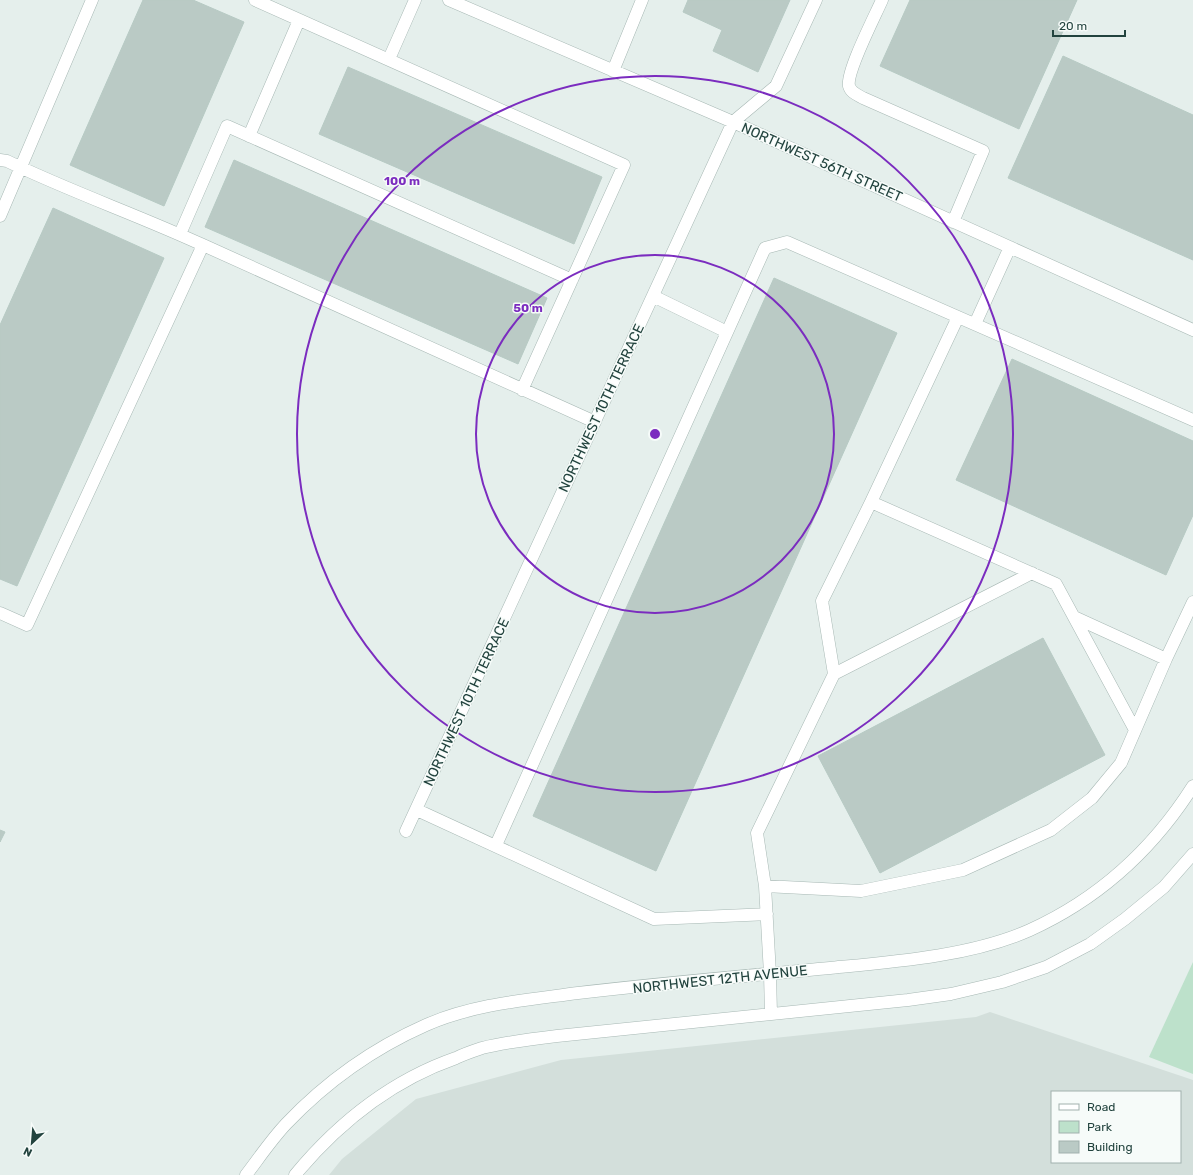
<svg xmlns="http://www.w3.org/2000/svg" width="1193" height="1175" font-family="Rubik,sans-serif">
<rect width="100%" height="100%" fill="#e5efec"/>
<path fill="#d3dfdb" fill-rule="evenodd" d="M990,1012l203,68v95h-864l13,-16 74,-60 145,-39 415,-43zM1052,1092h128v70h-128z"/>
<path fill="#bde1cb" d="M1193,962v112l-44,-17z"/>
<path fill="#bacac5" stroke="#b7cac4" d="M143,0h50l51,22 -80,184 -94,-41z
M688,0h102l-32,72 -45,-21 9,-21 -39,-18z
M910,0h167l-58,129 -139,-63z
M1063,56l130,59v145l-185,-82z
M348,67l254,110 -28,67 -255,-110z
M234,160l313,138 -29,66 -313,-137z
M53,208l111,50 -147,328 -17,-7v-254z
M774,278l123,55 -241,538 -123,-55z
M1012,359l181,82v74l-27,60 -210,-95z
M1043,638l62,117 -225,118 -62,-117z
M0,830l5,2 -5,10z"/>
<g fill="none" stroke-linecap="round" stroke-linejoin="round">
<defs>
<path id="minor" d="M255,0l369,165 -102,225
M449,0l284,122 460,208
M882,0c-7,16 -36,72 -33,86 2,7 9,9 14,12l120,53 -30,71
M389,59l26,-59
M613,71l29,-71
M249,136l50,-116
M0,160l7,1c64,31 131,54 196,84l-176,380 -27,-12
M0,216l92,-216
M180,234l47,-108 345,154
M203,245l392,177
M653,296l74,36
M975,324l35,-77
M871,502l185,82 79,146
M1074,617l92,42
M834,674l198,-101
M417,810l237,109 113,-5
M406,831l327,-709 43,-36 40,-86
M496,845l269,-597 22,-6 406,178
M765,886l96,5 102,-21 88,-40 41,-32 29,-35 45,-104 27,-57
M771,1014l-1,-40 -5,-88 -8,-53 77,-159 -12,-73 49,-99 87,-185
M246,1175c13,-17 25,-35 40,-51 39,-41 88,-76 140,-99 48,-21 101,-25 152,-32 84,-10 168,-17 252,-25 63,-6 142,-12 200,-38 68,-31 123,-81 163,-144
M295,1175c44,-53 95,-94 161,-117 8,-4 17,-7 26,-10 24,-6 49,-9 75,-12l351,-36 43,-6 51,-12 44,-15 44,-23 35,-25 39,-32 29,-33"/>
</defs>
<use href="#minor" stroke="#a7b8b4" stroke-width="13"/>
<use href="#minor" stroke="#fff" stroke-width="12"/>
</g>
<g fill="none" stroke="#7b2cbf" stroke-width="2">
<circle cx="655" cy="434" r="179"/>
<circle cx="655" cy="434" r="358"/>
</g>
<g text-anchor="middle" stroke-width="3" stroke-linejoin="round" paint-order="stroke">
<g font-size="14" fill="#22433e" stroke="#f6fbf9">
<text transform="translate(822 162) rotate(24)" y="5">NORTHWEST 56TH STREET</text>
<text transform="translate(601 408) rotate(-65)" y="5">NORTHWEST 10TH TERRACE</text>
<text transform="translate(466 702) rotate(-65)" y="5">NORTHWEST 10TH TERRACE</text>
<text transform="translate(720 979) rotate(-6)" y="5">NORTHWEST 12TH AVENUE</text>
</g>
</g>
<circle cx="655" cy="434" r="6" fill="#7b2cbf" stroke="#f6fbf9" stroke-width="2"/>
<g font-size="12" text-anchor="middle" font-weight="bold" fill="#7b2cbf" stroke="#f6fbf9" stroke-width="3" stroke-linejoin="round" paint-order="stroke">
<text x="402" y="185">100 m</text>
<text x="528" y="312">50 m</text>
</g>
<rect x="1051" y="1091" width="130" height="72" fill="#f6fbf9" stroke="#a1b1ae"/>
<rect x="1059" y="1104" width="20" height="6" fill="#ffffff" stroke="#a1b1ae"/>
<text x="1087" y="1111" font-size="12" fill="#22433e">Road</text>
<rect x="1059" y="1121" width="20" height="12" fill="#bde1cb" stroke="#a1b1ae"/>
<text x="1087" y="1131" font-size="12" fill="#22433e">Park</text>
<rect x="1059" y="1141" width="20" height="12" fill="#bacac5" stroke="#a1b1ae"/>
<text x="1087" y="1151" font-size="12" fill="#22433e">Building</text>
<g transform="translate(32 1143) rotate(206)" stroke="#f6fbf9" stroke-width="3" paint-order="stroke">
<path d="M0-3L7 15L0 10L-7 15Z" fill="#22433e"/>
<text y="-6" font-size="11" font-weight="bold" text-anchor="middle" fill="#22433e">N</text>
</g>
<path d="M1053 30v6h72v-6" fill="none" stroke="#22433e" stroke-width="2"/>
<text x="1059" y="30" font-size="12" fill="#22433e" stroke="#f6fbf9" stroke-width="3" paint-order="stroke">20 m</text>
</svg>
